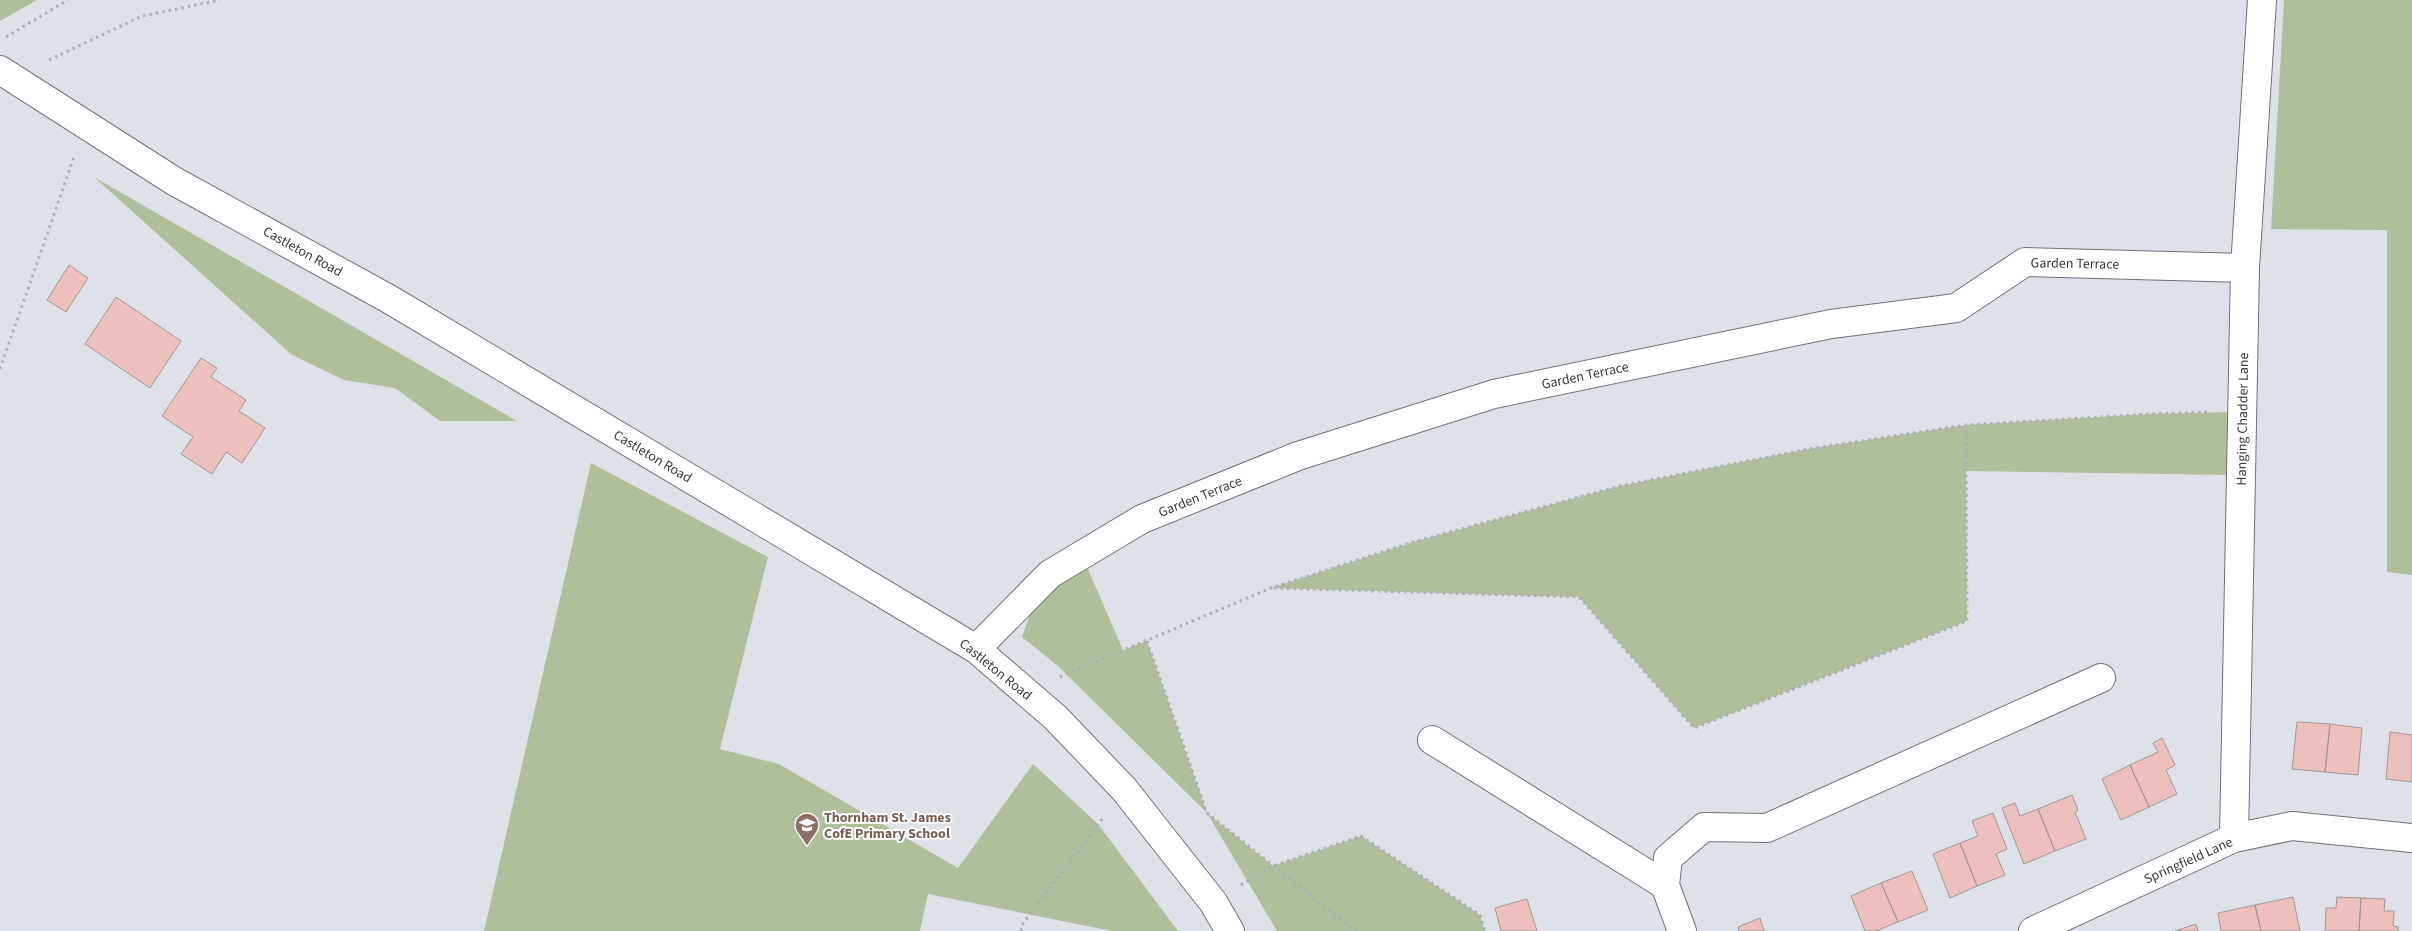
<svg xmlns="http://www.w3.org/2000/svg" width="2412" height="931" font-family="'Source Sans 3',sans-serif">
<rect width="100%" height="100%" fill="#dfe1e9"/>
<path fill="#afbf9c" d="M0,0h37l-37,21z
M2284,0h128v575l-25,-3v-342l-116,-1z
M94,177l423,244h-77l-45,-33 -51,-8 -52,-25z
M2231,412v63l-265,-4 1,150 -273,107 -115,-131 -308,-9 142,-46 207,-56 188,-37 158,-24 183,-11z
M591,463l177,94 -48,192 59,15 179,104 75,-104 65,60 80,107h-66l-184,-37 -8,37h-436z
M1084,560l39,90 24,-9 60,172 66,53 88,-30 119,79 5,16h-208l-70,-118 -149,-147 -36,-29 11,-31z"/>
<path fill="#eec0bd" stroke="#9e9594" d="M69,265l19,13 -22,34 -19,-12z
M116,297l65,44 -31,47 -65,-44z
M201,358l16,10 -6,9 35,23 -7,11 26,17 -23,35 -16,-11 -14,22 -31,-20 12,-17 -31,-21z
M2297,722l33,2 -5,48 -33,-3z
M2330,724l32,4 -4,47 -33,-3z
M2390,732l22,3v47l-26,-3z
M2162,738l13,27 -9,5 11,24 -28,13 -19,-42 28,-13 -5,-9z
M2130,765l19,42 -28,13 -19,-41z
M2072,795l6,15 -3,2 11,27 -31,12 -17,-42z
M2015,803l5,13 18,-7 17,42 -31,13 -22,-56z
M1993,813l14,36 -11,5 9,21 -28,11 -17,-43 18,-7 -6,-15z
M1960,843l17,43 -27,12 -17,-44z
M1912,871l16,39 -30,12 -17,-39z
M1881,883l17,39 -22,9h-11l-14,-35z
M2293,897l7,34h-39l-6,-26z
M2337,897l24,1 -2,33h-34l1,-23h10z
M2361,898l24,1 -1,12h10l-1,15 5,1v4h-39z
M1527,899l10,32h-36l-6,-23z
M2255,905l6,26h-40l-3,-18z
M1760,918l4,13h-25l-1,-4z
M2196,924l2,7h-23z"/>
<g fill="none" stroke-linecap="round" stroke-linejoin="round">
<defs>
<path id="minor" d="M0,70l174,111 215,118 587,350 79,68 69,72 89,113 17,29
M976,649l74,-75 92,-55 156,-63 196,-62 337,-70 125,-16 69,-46 220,6
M1432,740l233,145
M2234,838l11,-570 17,-268
M1682,931l-17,-46 3,-27 36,-31 63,1 334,-150
M2033,931l201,-93 58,-12 120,12"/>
</defs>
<use href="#minor" stroke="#707178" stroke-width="30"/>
<path stroke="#adaeb5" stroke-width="3" stroke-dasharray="2.5 4" stroke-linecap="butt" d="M6,37l62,-37
M49,60l93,-44 78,-16
M0,369l74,-212
M1274,588l305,9 115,131 273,-107 -1,-196
M1147,641l60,172 148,118
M1060,677l211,-89 142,-46 207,-56 188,-37 158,-24 183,-11 59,-2
M1241,885l32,-19 88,-30 119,79 5,16
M1021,931l1,-6 81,-107"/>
<use href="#minor" stroke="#fff" stroke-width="28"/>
</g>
<defs>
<symbol id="school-pin" viewBox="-11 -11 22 30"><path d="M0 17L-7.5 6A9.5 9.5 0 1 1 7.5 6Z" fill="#8d6e63" stroke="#fff"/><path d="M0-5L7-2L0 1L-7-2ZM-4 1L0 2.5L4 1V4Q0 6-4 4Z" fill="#fff"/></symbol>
</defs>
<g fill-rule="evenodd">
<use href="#school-pin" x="793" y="811" width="28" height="38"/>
</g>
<g text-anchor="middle" stroke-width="4" stroke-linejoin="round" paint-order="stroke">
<g font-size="14" fill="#38393c" stroke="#fff">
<text transform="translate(303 251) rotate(29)" y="5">Castleton Road</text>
<text transform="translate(2075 263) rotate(1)" y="5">Garden Terrace</text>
<text transform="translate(1585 375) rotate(-12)" y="5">Garden Terrace</text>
<text transform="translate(2242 419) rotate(-89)" y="5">Hanging Chadder Lane</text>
<text transform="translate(653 456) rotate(31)" y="5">Castleton Road</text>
<text transform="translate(1200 496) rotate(-22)" y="5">Garden Terrace</text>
<text transform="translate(996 669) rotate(39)" y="5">Castleton Road</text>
<text transform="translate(2188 860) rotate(-24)" y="5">Springfield Lane</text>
</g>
<g font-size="14" font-weight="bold" fill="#785e54" stroke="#fff" text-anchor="start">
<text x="824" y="822">Thornham St. James<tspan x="824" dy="16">CofE Primary School</tspan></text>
</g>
</g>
</svg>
